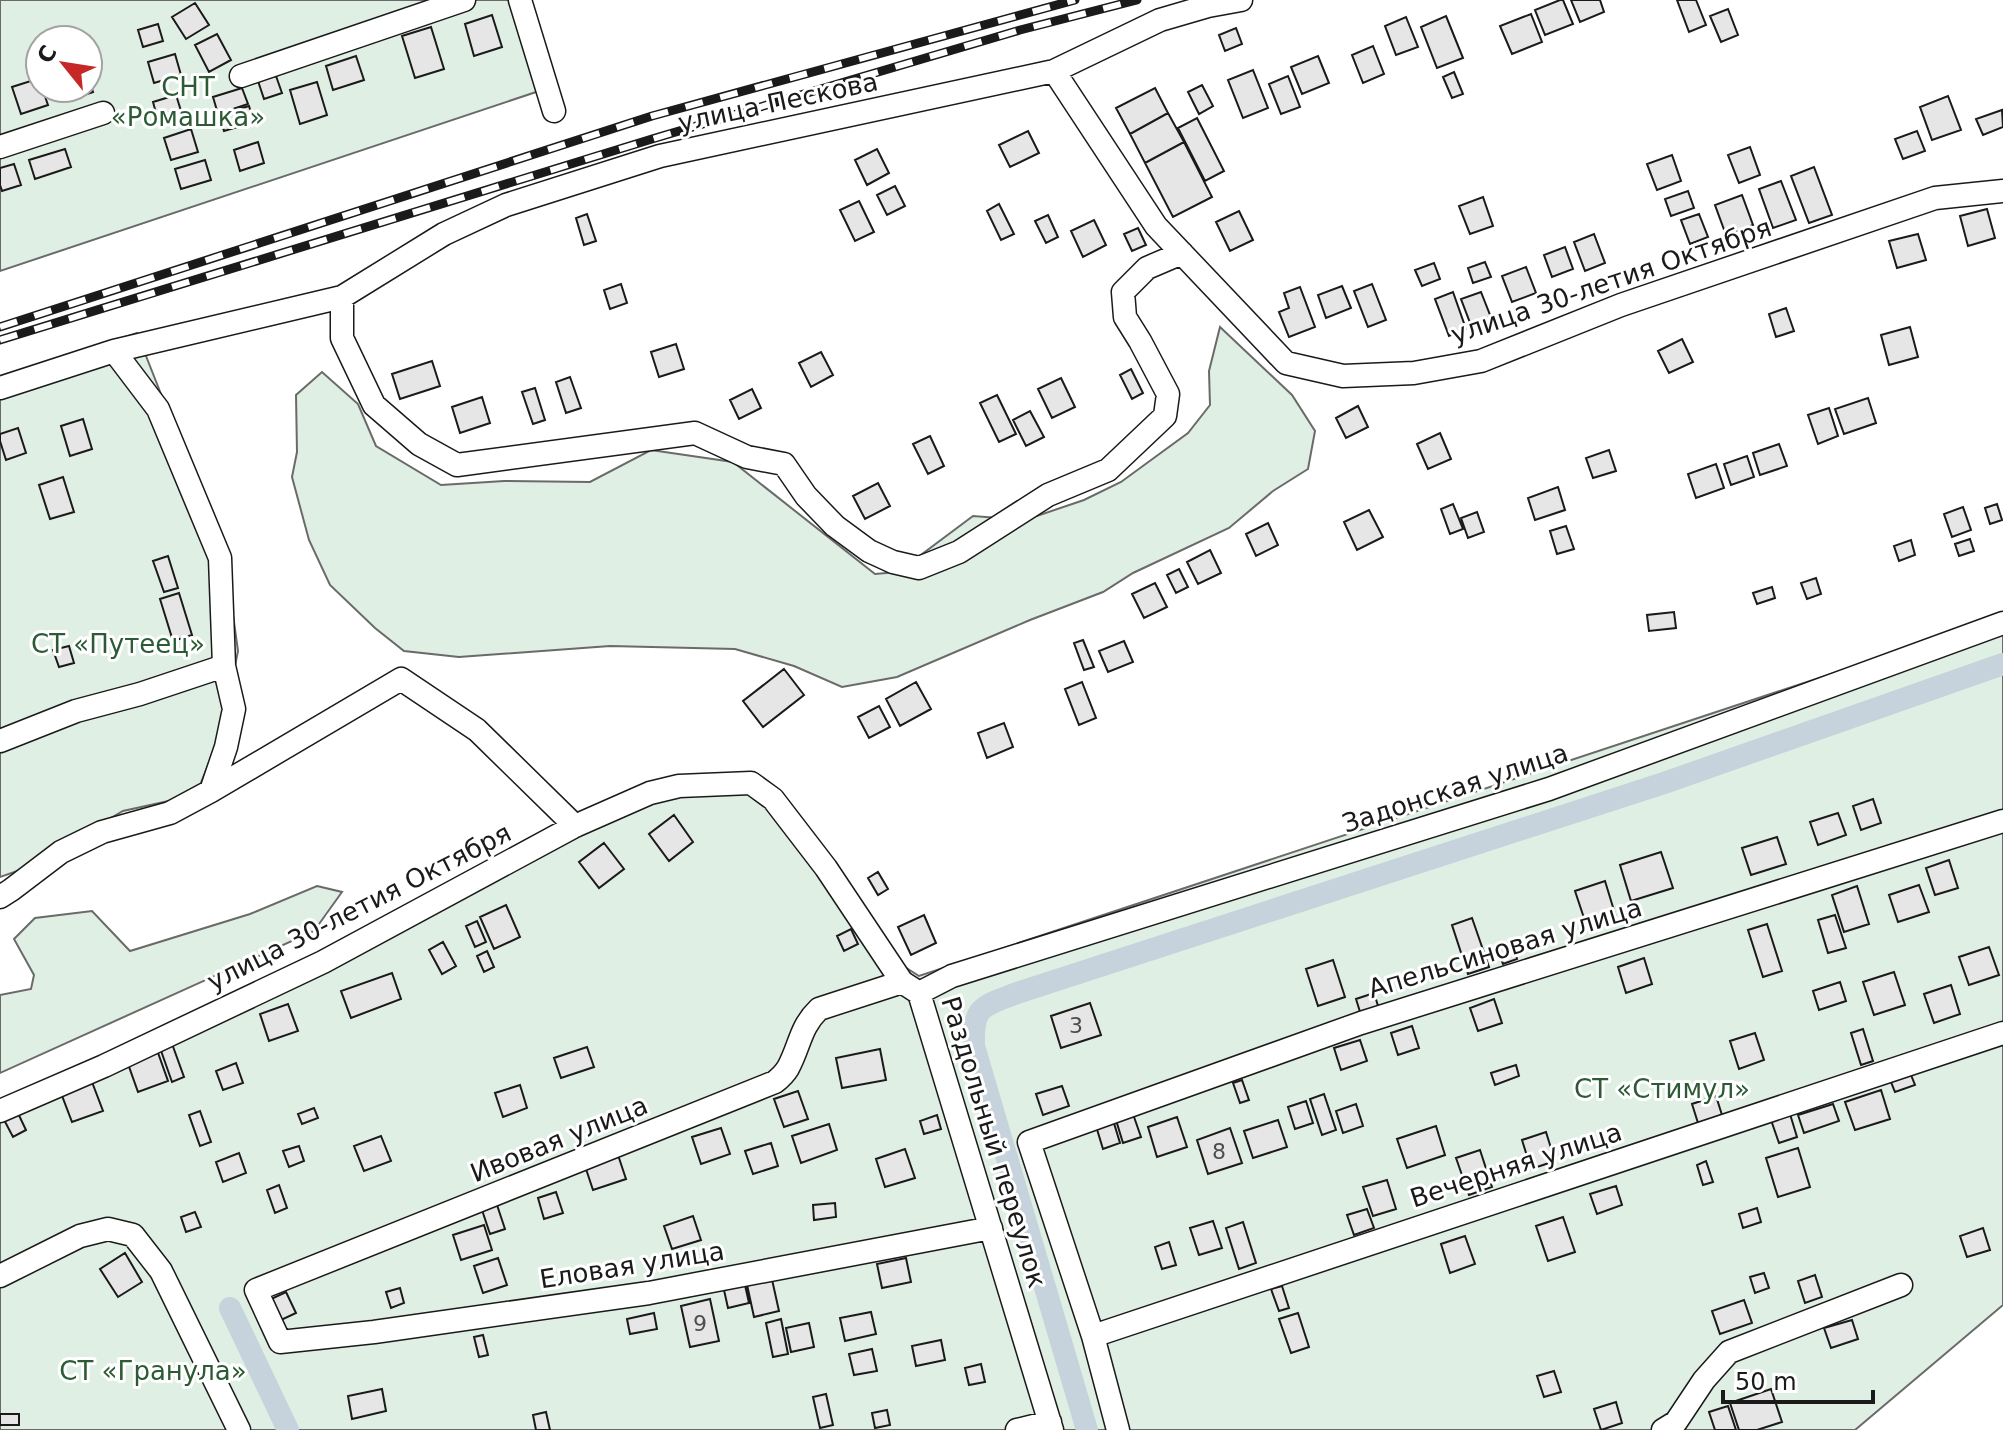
<svg xmlns="http://www.w3.org/2000/svg" width="2003" height="1430" font-family="'DejaVu Sans',sans-serif">
<rect width="100%" height="100%" fill="#fff"/>
<path fill="#e0efe3" stroke="#6a6a6a" stroke-width="2" fill-rule="evenodd" d="M0,0h524l27,87 -551,184zM40,40h48v48h-48z
M1220,327l72,68 23,36 -7,38 -35,22 -44,37 -96,45 -30,19 -73,28 -133,57 -55,10 -48,-21 -59,-17 -125,-3 -151,11 -55,-6 -29,-23 -45,-43 -21,-45 -17,-63 5,-25 -1,-57 26,-23 36,32 18,42 65,39 63,-4 86,1 61,-32 82,12 142,112 23,-2 75,-56 52,4 59,-20 37,-18 67,-49 22,-28 -1,-34z
M137,333l88,224 13,94 -16,80 -26,64 -73,16 -100,58 -23,8v-498z
M2003,617v688l-148,125h-1855v-329l226,-97 365,-189 120,-33 47,6 139,174 22,14z
M317,886l25,6 -28,39 -314,142v-78l31,-6 3,-14 -20,-36 21,-21 57,-7 38,40 120,-37z"/>
<g fill="none" stroke-linecap="round" stroke-linejoin="round">
<path stroke="#c6d2dc" stroke-width="22" d="M230,1308l58,122
M1087,1430l-113,-384c-1,-41 8,-39 43,-53l647,-210 339,-119"/>
</g>
<path fill="#e6e6e6" stroke="#1a1a1a" stroke-width="2" d="M1560,0h3l10,24 -28,11 -10,-25z
M1571,0h29l4,12 -24,10z
M1677,0h19l10,25 -17,7z
M195,3l14,22 -23,14 -14,-22z
M1728,9l10,26 -17,7 -11,-26z
M1531,14l11,28 -30,12 -12,-28z
M492,15l10,32 -28,9 -9,-32z
M1446,16l17,42 -26,10 -16,-41z
M1406,17l12,30 -22,8 -11,-29z
M158,24l5,17 -20,6 -5,-17z
M431,27l13,42 -29,9 -13,-42z
M1236,28l6,16 -17,7 -6,-16z
M217,34l14,26 -22,12 -14,-27z
M1373,46l11,28 -21,9 -11,-28z
M175,54l6,21 -27,8 -6,-21z
M356,56l8,24 -31,10 -7,-24z
M1318,56l11,27 -27,11 -11,-27z
M1253,70l15,38 -25,10 -15,-38z
M1454,72l9,22 -11,4 -9,-21z
M88,76l5,16 -21,7 -4,-11h20z
M276,76l6,17 -18,6 -6,-18z
M1288,76l12,31 -19,7 -12,-30z
M40,78v10h2l6,17 -27,9 -9,-27z
M317,82l10,33 -27,9 -10,-34z
M1202,85l11,21 -14,8 -11,-22z
M242,88l6,16 -30,10 -5,-17z
M1155,88l13,25 -38,21 -14,-26z
M176,95l7,22 -24,7 -6,-22z
M1948,96l13,34 -29,10 -12,-33z
M249,106l5,16 -30,9 -5,-16z
M2002,110l1,17 -20,8 -7,-16z
M1168,113l16,29 -39,21 -15,-29z
M1197,118l27,53 -19,10 -27,-53z
M191,129l7,23 -27,8 -7,-22z
M1028,131l11,22 -29,14 -11,-22z
M1917,131l8,20 -22,8 -8,-20z
M258,142l6,21 -24,8 -6,-21z
M1184,142l28,55 -39,20 -28,-54z
M1750,147l10,28 -21,8 -11,-28z
M65,149l6,18 -36,12 -6,-19z
M877,149l12,24 -22,12 -12,-25z
M1672,155l9,26 -24,9 -10,-26z
M205,160l6,20 -30,9 -6,-20z
M14,164l7,21 -19,6 -2,-6v-17z
M1814,167l18,48 -23,8 -18,-47z
M1781,181l15,39 -23,8 -14,-39z
M895,186l10,20 -18,9 -10,-20z
M1688,191l6,17 -23,8 -6,-17z
M1742,195l11,30 -27,10 -11,-30z
M1483,197l10,29 -23,8 -11,-28z
M859,201l15,31 -19,9 -15,-31z
M999,204l15,30 -13,6 -14,-29z
M1987,209l8,29 -27,8 -8,-30z
M1239,211l14,29 -23,11 -14,-29z
M587,214l9,27 -12,4 -8,-27z
M1699,214l9,23 -18,7 -9,-24z
M1048,215l10,22 -12,6 -11,-22z
M1094,220l12,25 -23,12 -12,-26z
M1138,228l8,17 -14,6 -8,-17z
M1594,234l11,29 -20,8 -11,-29z
M1918,234l8,26 -29,8 -8,-27z
M1565,247l8,22 -21,8 -8,-22z
M1485,262l6,15 -18,6 -5,-15z
M1434,263l6,16 -18,7 -7,-16z
M1526,267l10,26 -24,9 -10,-26z
M621,284l6,19 -17,6 -6,-19z
M1372,284l14,36 -18,7 -14,-36z
M1342,286l9,22 -25,10 -8,-23z
M1300,287l15,40 -26,10 -10,-25 10,-4 -5,-15z
M1453,292l13,37 -17,7 -14,-37z
M1481,292l11,28 -20,8 -11,-29z
M1786,308l8,23 -18,6 -7,-23z
M1910,327l8,30 -29,8 -8,-30z
M1682,339l11,23 -24,11 -11,-22z
M676,344l8,25 -25,8 -8,-25z
M821,352l12,23 -22,12 -12,-24z
M432,361l8,25 -40,13 -8,-25z
M1131,369l12,24 -11,6 -12,-24z
M570,377l11,31 -15,5 -10,-31z
M1061,378l14,29 -23,11 -14,-29z
M535,388l10,32 -12,4 -11,-32z
M752,389l9,19 -22,11 -9,-19z
M997,395l19,39 -17,8 -19,-39z
M482,397l8,26 -30,10 -8,-26z
M1868,398l8,25 -32,11 -9,-25z
M1358,406l10,21 -22,11 -10,-20z
M1829,408l9,28 -20,8 -10,-29z
M1030,411l14,26 -18,9 -13,-26z
M83,419l9,30 -22,7 -9,-30z
M18,428l8,25 -20,7 -6,-19v-7z
M1440,433l11,26 -23,10 -11,-25z
M930,436l14,30 -16,8 -15,-30z
M1779,444l8,22 -27,9 -7,-22z
M1609,450l7,21 -23,7 -7,-20z
M1747,456l7,21 -23,8 -7,-21z
M1716,464l8,24 -28,10 -8,-24z
M63,477l11,35 -24,7 -11,-34z
M878,483l12,23 -25,13 -12,-23z
M1558,487l7,23 -30,10 -7,-22z
M1453,504l10,25 -13,5 -9,-25z
M1997,504l5,16 -12,4 -5,-16z
M1963,507l8,23 -19,7 -8,-23z
M1369,510l14,27 -26,13 -13,-28z
M1477,512l7,20 -16,6 -7,-20z
M1268,523l10,22 -22,11 -10,-22z
M1566,526l8,23 -17,5 -7,-23z
M1970,539l4,12 -15,5 -4,-12z
M1911,540l4,15 -16,6 -5,-15z
M1210,550l11,23 -23,11 -11,-22z
M168,556l10,32 -14,4 -11,-31z
M1179,569l9,18 -12,6 -9,-18z
M1816,578l5,16 -14,5 -6,-16z
M1155,583l12,24 -23,11 -12,-24z
M1772,587l3,11 -18,6 -4,-11z
M179,593l13,42 -19,6 -13,-42z
M1674,612l2,16 -27,3 -2,-16z
M1083,640l11,27 -10,3 -10,-27z
M1124,641l9,21 -25,10 -9,-21z
M69,646l5,17 -15,4 -6,-17z
M784,669l20,26 -41,32 -20,-26z
M916,682l15,27 -31,17 -14,-27z
M1082,682l14,36 -17,7 -14,-36z
M879,706l11,21 -21,11 -11,-21z
M1004,723l9,24 -26,11 -9,-25z
M1873,799l8,24 -20,7 -8,-24z
M1838,813l8,22 -28,10 -8,-23z
M674,815l19,27 -24,19 -20,-27z
M1777,837l9,27 -35,11 -9,-27z
M604,843l20,26 -25,19 -20,-26z
M1661,852l12,36 -42,13 -11,-36z
M1949,860l9,28 -23,7 -9,-27z
M878,872l10,17 -10,6 -10,-17z
M1605,881l11,36 -29,10 -12,-36z
M1919,885l10,27 -31,10 -9,-27z
M1857,886l12,38 -25,8 -12,-37z
M506,905l14,32 -26,12 -14,-32z
M924,915l12,28 -25,12 -13,-28z
M1835,915l11,33 -18,5 -10,-33z
M1472,918l17,49 -21,7 -16,-49z
M477,921l9,21 -11,5 -9,-21z
M1767,924l15,47 -19,6 -15,-47z
M851,929l7,15 -14,7 -7,-15z
M443,942l13,24 -14,8 -13,-24z
M1511,942l6,17 -14,5 -6,-17z
M1989,947l10,28 -30,10 -10,-28z
M487,951l7,16 -10,5 -7,-16z
M1644,958l8,26 -26,9 -8,-26z
M1333,960l12,37 -27,9 -12,-37z
M1894,972l11,33 -31,10 -11,-33z
M392,973l9,26 -50,19 -10,-27z
M1840,982l6,19 -27,9 -6,-19z
M1951,985l9,29 -26,9 -10,-29z
M1374,993l5,16 -18,6 -5,-16z
M1494,999l8,24 -24,8 -8,-23z
M1090,1003l11,32 -40,13 -10,-32z
M288,1004l10,27 -29,10 -9,-27z
M1412,1026l7,22 -21,7 -7,-22z
M1863,1029l10,32 -12,4 -10,-32z
M1755,1033l9,27 -25,9 -9,-28z
M1360,1040l7,21 -26,9 -7,-22z
M171,1041l13,36 -12,5 -13,-37z
M587,1047l7,20 -33,11 -7,-20z
M880,1049l6,31 -44,8 -6,-30z
M157,1050l11,31 -30,11 -11,-31z
M236,1063l7,20 -20,7 -7,-19z
M1516,1065l3,11 -24,9 -4,-12z
M1911,1075l4,10 -20,7 -4,-10z
M1242,1080l7,20 -9,3 -7,-20z
M92,1082l11,29 -31,11 -11,-29z
M520,1085l7,23 -24,9 -8,-24z
M1062,1086l7,20 -26,9 -7,-21z
M1881,1090l9,29 -35,11 -10,-28z
M798,1091l10,28 -24,8 -10,-28z
M1324,1094l12,36 -14,5 -12,-36z
M1716,1096l6,19 -24,8 -6,-19z
M1306,1101l7,22 -18,6 -7,-22z
M1356,1104l7,22 -20,7 -7,-22z
M1833,1104l6,17 -35,12 -6,-18z
M314,1108l4,10 -16,6 -4,-10z
M16,1109l10,21 -13,7 -11,-21z
M200,1111l11,31 -11,4 -11,-31z
M1133,1114l8,23 -18,6 -7,-23z
M1790,1114l7,23 -18,6 -8,-23z
M937,1115l4,14 -17,5 -4,-13z
M1177,1117l10,30 -30,10 -9,-30z
M1113,1120l7,23 -17,6 -7,-23z
M1278,1120l9,27 -34,11 -9,-27z
M829,1124l8,26 -36,13 -9,-27z
M1436,1126l9,29 -38,13 -10,-29z
M721,1128l9,26 -29,10 -9,-27z
M1230,1128l12,35 -34,11 -11,-34z
M1546,1132l9,29 -24,8 -9,-29z
M381,1136l10,25 -27,10 -10,-25z
M771,1143l7,23 -25,8 -8,-23z
M299,1146l5,15 -15,6 -6,-16z
M1798,1148l12,39 -32,10 -12,-39z
M905,1149l10,29 -30,9 -9,-28z
M1480,1150l12,37 -23,8 -13,-37z
M617,1152l9,27 -33,11 -9,-27z
M239,1153l7,20 -23,9 -7,-20z
M1706,1161l7,21 -10,3 -6,-20z
M1387,1180l9,29 -23,7 -10,-29z
M279,1185l8,23 -12,5 -8,-23z
M1616,1186l6,19 -25,9 -7,-20z
M556,1192l7,21 -19,6 -6,-21z
M835,1203l1,14 -22,3 -1,-15z
M497,1205l8,24 -15,5 -8,-24z
M1757,1208l4,14 -18,6 -4,-14z
M1367,1209l7,19 -20,7 -7,-20z
M195,1212l6,15 -15,5 -5,-15z
M693,1216l8,24 -29,9 -8,-23z
M1563,1217l12,35 -27,9 -12,-35z
M1213,1221l9,27 -23,7 -9,-27z
M1243,1222l13,41 -17,6 -13,-41z
M484,1225l8,25 -31,10 -8,-25z
M1983,1228l7,22 -23,7 -7,-21z
M1465,1236l10,28 -25,9 -9,-29z
M1169,1242l7,23 -14,4 -7,-22z
M125,1253l17,29 -24,15 -18,-28z
M498,1258l9,27 -24,8 -9,-27z
M906,1258l5,24 -29,6 -5,-24z
M1764,1273l5,15 -14,5 -5,-16z
M771,1275l8,36 -25,6 -8,-37z
M1815,1275l7,22 -17,6 -7,-22z
M745,1285l4,18 -21,5 -4,-18z
M1282,1286l7,22 -10,3 -8,-22z
M400,1288l4,15 -13,5 -5,-16z
M286,1292l10,21 -17,8 -10,-21z
M710,1299l9,42 -29,6 -9,-41z
M1744,1300l8,23 -32,11 -8,-23z
M871,1312l5,22 -31,7 -5,-23z
M654,1313l3,16 -27,5 -3,-15z
M1298,1313l11,34 -18,6 -12,-34z
M781,1319l7,35 -15,3 -7,-34z
M1852,1320l6,19 -27,9 -7,-20z
M809,1323l5,24 -23,5 -5,-24z
M483,1335l5,20 -9,2 -5,-20z
M941,1340l4,20 -29,6 -4,-20z
M872,1349l5,22 -23,4 -5,-21z
M981,1364l4,18 -16,3 -4,-17z
M1554,1371l7,21 -17,5 -7,-21z
M382,1389l4,22 -34,8 -4,-23z
M1771,1389l11,33 -25,8h-18l-9,-27z
M826,1394l7,31 -13,3 -7,-31z
M1616,1402l6,21 -21,7 -7,-21z
M1728,1406l8,24h-21l-6,-18z
M887,1410l3,15 -15,3 -3,-15z
M546,1412l4,18h-14l-3,-15z
M0,1414h19v11h-19z"/>
<g fill="none" stroke-linecap="round" stroke-linejoin="round">
<defs>
<path id="minor" d="M520,0l34,111
M1054,71l102,155 130,137 57,13 71,-3 67,-12 140,-56 314,-107 68,-7
M241,76l223,-76
M0,147l103,-34
M342,297v41l32,67 45,39 38,21 238,-32 52,24 37,7 22,32 29,30 34,25 24,11 26,6 40,-16 89,-57 60,-25 57,-54 3,-22 -28,-53 -15,-24 -2,-25 24,-24 35,-15
M114,351l44,58 62,149 4,108 10,43 -8,38 -15,44
M0,388l114,-37 228,-54 102,-63 62,-29 154,-49 394,-85 106,-51 48,-14 33,-6
M0,741l76,-30 64,-17 84,-28
M0,897l11,-7 50,-38 41,-20 68,-19 41,-22 190,-112 76,51 98,96
M902,982l-83,27c-19,18 -19,37 -31,59 -3,5 -8,10 -13,14l-519,208 24,52 94,-10 275,-39 342,-65
M919,993l33,-17 597,-187 454,-166
M0,1111l104,-45 219,-104 252,-136 75,-33 29,-7 72,-3 22,16 53,69 76,114 17,11 133,437
M0,1276l80,-40 28,-7 25,6 28,36 78,159
M1093,1336l910,-303
M1017,1430l33,-8
M1118,1430l-25,-94 -64,-194 332,-119 642,-202
M1663,1430l13,-8 28,-42 25,-28 172,-67"/>
</defs>
<use href="#minor" stroke="#1a1a1a" stroke-width="25"/>
<use href="#minor" stroke="#fff" stroke-width="22"/>
<defs>
<path id="rail" d="M0,327l652,-211 423,-116
M0,340l652,-201 368,-109 117,-30"/>
</defs>
<use href="#rail" stroke="#1a1a1a" stroke-width="9"/>
<use href="#rail" stroke="#fff" stroke-width="6" stroke-dasharray="18" stroke-linecap="butt"/>
</g>
<g text-anchor="middle" stroke-width="6" stroke-linejoin="round" paint-order="stroke">
<g font-size="22" fill="#4d4d4d">
<text x="1076" y="1033">3</text>
<text x="1219" y="1159">8</text>
<text x="700" y="1331">9</text>
</g>
<g font-size="26" fill="#2b5a34" stroke="#fff">
<text x="188" y="96">СНТ<tspan x="188" dy="30">«Ромашка»</tspan></text>
<text x="118" y="653">СТ «Путеец»</text>
<text x="1662" y="1098">СТ «Стимул»</text>
<text x="153" y="1380">СТ «Гранула»</text>
</g>
<g font-size="26" fill="#1a1a1a" stroke="#fff">
<text transform="translate(778 102) rotate(-12)" y="9">улица Пескова</text>
<text transform="translate(1611 281) rotate(-19)" y="9">улица 30-летия Октября</text>
<text transform="translate(1455 788) rotate(-18)" y="9">Задонская улица</text>
<text transform="translate(359 907) rotate(-27)" y="9">улица 30-летия Октября</text>
<text transform="translate(1505 948) rotate(-17)" y="9">Апельсиновая улица</text>
<text transform="translate(559 1139) rotate(-22)" y="9">Ивовая улица</text>
<text transform="translate(994 1142) rotate(73)" y="9">Раздольный переулок</text>
<text transform="translate(1516 1165) rotate(-18)" y="9">Вечерняя улица</text>
<text transform="translate(632 1265) rotate(-9)" y="9">Еловая улица</text>
</g>
</g>
<g transform="translate(64 64) rotate(300)"><circle r="38" fill="#ffffff" stroke="#a3a3a3" stroke-width="2"/>
<path d="M0-6L14 30L0 20L-14 30Z" fill="#c62828"/>
<text y="-12" font-size="22" font-weight="bold" text-anchor="middle" fill="#1a1a1a">С</text>
</g>
<path d="M1723 1390v12h150v-12" fill="none" stroke="#1a1a1a" stroke-width="4"/>
<text x="1735" y="1390" font-size="24" fill="#1a1a1a" stroke="#ffffff" stroke-width="6" paint-order="stroke">50 m</text>
</svg>
